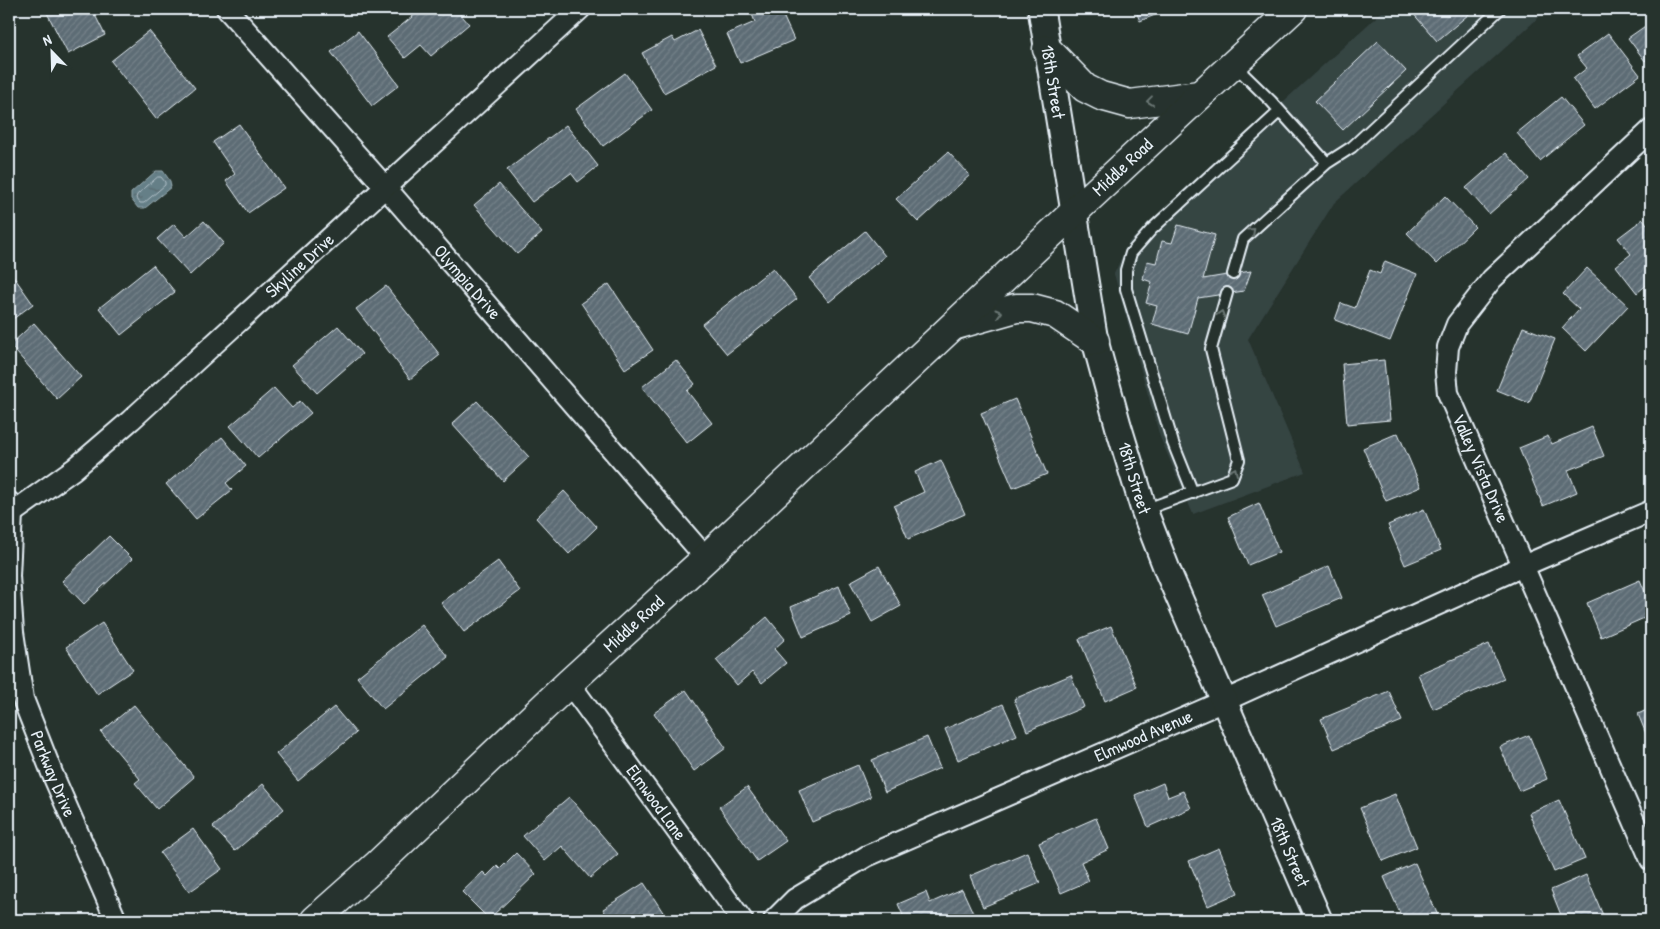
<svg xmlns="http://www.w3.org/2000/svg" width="1660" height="929" font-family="'Patrick Hand',sans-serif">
<defs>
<pattern id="water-ripples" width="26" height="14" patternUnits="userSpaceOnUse" patternTransform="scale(1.25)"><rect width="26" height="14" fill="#657f87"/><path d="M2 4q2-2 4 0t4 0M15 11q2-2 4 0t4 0" fill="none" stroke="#57666c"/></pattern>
<pattern id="building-hatch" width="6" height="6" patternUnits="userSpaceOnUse" patternTransform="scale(1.25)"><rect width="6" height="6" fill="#5d6c75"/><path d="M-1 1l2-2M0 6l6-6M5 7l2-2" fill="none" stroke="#748189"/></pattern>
</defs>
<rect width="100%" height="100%" fill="#26332d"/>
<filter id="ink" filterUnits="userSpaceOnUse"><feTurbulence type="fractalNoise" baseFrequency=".02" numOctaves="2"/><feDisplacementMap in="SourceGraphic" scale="10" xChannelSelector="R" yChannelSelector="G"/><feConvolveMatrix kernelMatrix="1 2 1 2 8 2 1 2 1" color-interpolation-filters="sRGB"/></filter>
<g filter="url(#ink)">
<path fill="#364443" d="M1385,9h163l-214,194 -86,136 57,133 -112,42 -33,-77 -46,-163 15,-32z"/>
<path fill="url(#water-ripples)" stroke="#99adb4" d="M156,171h7l7,10 1,6 -26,21h-7l-7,-9v-6z"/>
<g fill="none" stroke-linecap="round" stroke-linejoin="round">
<path stroke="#b4c3cb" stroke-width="1" d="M158,177h3l4,5v3l-21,18h-4l-4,-5 1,-3z"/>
</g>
<path fill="url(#building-hatch)" stroke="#e8f1f8" d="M45,9h62l-12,6 10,20 -37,19z
M422,9h34l13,15 -38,32 -10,-11 -16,13 -18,-21z
M750,9h30l14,31 -54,23 -13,-29 28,-12z
M1135,9h35l-30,12z
M1413,9h62l-38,32 -26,-30z
M1651,22v35l-6,4 -17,-23z
M698,30l18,35 -52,28 -22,-40 30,-16 3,5z
M149,31l46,57 -39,31 -45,-58z
M358,31l41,54 -27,21 -41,-54z
M1608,33l32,42 -45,34 -22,-30 14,-11 -10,-12z
M1378,41l28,30 -63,59 -28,-29z
M625,73l27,37 -49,36 -27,-37z
M1561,97l23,28 -44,36 -23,-28z
M239,124l45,64 -36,25 -22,-32 9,-7 -22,-32z
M566,125l32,41 -20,16 -7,-9 -39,29 -25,-32z
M948,152l22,23 -52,47 -22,-23z
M1506,153l23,26 -40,35 -23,-26z
M499,184l43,49 -25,21 -43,-49z
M1445,196l30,31 -38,37 -30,-31z
M1643,219l8,10v52l-14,12 -21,-27 15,-12 -13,-16z
M204,221l20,22 -34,32 -33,-36 17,-15 12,13z
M1178,225l37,10 -12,44 48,-8 -7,20 -46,7 -10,36 -36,-10 5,-18 -11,-3 6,-21 -9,-3 4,-18 9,2 6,-22 10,2z
M865,231l20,25 -56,46 -20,-24z
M1385,261l32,13 -27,67 -55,-21 6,-17 14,5 15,-38 10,4z
M153,265l22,27 -54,43 -22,-27z
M773,268l24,31 -70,55 -25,-30z
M1587,268l41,38 -42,45 -24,-23 17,-19 -16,-15z
M9,270l24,34 -24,18z
M609,284l44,66 -28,19 -44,-66z
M386,286l54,69 -30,24 -54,-70z
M34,323l47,54 -24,22 -47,-54z
M338,326l24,28 -45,39 -25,-28z
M1523,327l32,12 -26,64 -32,-13z
M676,360l19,24 -8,7 25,32 -25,20 -45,-56z
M1384,360l6,60 -43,4 -5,-60z
M274,388l18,20 8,-7 11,12 -53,45 -28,-32z
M1015,399l32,75 -34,14 -32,-75z
M477,401l52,56 -26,24 -51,-57z
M1592,427l12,29 -36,14 9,22 -34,14 -24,-58 29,-12 4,8z
M1398,433l23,54 -35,14 -23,-53z
M222,437l24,29 -20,17 6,7 -36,29 -30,-35z
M941,460l24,54 -57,25 -14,-33 30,-14 -9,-20z
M564,491l33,36 -28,27 -33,-36z
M1259,503l20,49 -31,13 -20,-48z
M1424,509l17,41 -36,15 -17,-40z
M109,536l23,23 -48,45 -22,-23z
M498,561l22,30 -56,41 -23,-29z
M879,566l22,40 -29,16 -22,-40z
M1329,566l13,32 -66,28 -14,-31z
M1640,580l11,26v9l-50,22 -14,-34z
M839,586l12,30 -48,21 -12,-30z
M767,617l18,22 -11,10 12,14 -24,20 -10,-11 -15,13 -21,-25z
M102,623l31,47 -36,24 -31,-47z
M422,625l26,32 -65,52 -26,-32z
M1111,626l26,61 -32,14 -26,-62z
M1489,644l15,35 -71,30 -15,-35z
M1071,675l13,32 -57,24 -13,-32z
M686,690l40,58 -32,23 -40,-58z
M1389,691l13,30 -68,28 -13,-30z
M1003,704l14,31 -59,25 -13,-31z
M134,705l60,72 -37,32 -22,-26 5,-4 -39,-47z
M334,707l22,26 -58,48 -22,-27z
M1651,708v38l-13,-32z
M1529,735l18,44 -28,12 -19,-44z
M927,737l13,31 -55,24 -13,-32z
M858,765l13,32 -59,25 -13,-32z
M1163,783l5,14 15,-6 8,17 -43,19 -13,-32z
M263,784l21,25 -49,42 -22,-24z
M747,787l39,54 -29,20 -38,-54z
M1395,794l22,53 -34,14 -23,-53z
M569,797l49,57 -28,24 -28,-32 -17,15 -22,-25z
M1559,800l26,59 -31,13 -25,-59z
M1096,818l13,31 -28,13 8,19 -28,12 -22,-50z
M193,829l29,40 -33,23 -29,-39z
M1219,848l19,45 -30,13 -19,-45z
M1027,852l13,31 -57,24 -13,-31z
M516,853l20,21 -47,45 -27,-27 21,-20 4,4 10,-10 3,3z
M1415,863l24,55 -6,2h-30l-19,-43z
M1586,875l19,45h-42l-12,-30z
M644,883l24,37h-58l-7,-11z
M962,889l12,26 -12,5h-57l-7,-16 28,-12 4,11z
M1228,912l3,8h-24z"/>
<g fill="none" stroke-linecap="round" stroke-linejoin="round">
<defs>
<path id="service" d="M1235,66l36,35 56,62
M1233,274l10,-35 84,-76 25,-16 148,-138
M1193,493l-20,-50 -47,-154v-19l5,-17 21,-24 128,-118
M1144,510l88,-32 7,-18 -28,-111 16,-56"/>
<g id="minor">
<path id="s1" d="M227,9l159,179 320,370"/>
<path id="s2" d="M1651,130l-159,149 -35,45 -9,23 -2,25 2,21 203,467"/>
<path id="s3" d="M9,502l3,11 -3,63 4,56 10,67 29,74 64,147"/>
<path id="s4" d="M12,513l62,-44 57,-49 449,-411"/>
<path id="s5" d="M569,683l173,237"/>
<path id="s6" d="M774,920l21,-21 72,-43 357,-155 299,-135 128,-55"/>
</g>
<g id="tertiary">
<path id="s7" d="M1041,9l54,332 23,84 26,85 24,62 151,348"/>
</g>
<g id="secondary">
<path d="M1047,49l38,39 16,8 29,8 69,-9"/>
<path d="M956,325l60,-17h16l23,6 40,27"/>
<path id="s8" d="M315,920l63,-56 191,-181 137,-125 367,-345 220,-204"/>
</g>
</defs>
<use href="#service" stroke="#e8f1f8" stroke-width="14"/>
<use href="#minor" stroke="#e8f1f8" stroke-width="24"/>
<use href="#tertiary" stroke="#e8f1f8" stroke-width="29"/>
<use href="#secondary" stroke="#e8f1f8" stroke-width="31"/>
<use href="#service" stroke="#26332d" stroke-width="10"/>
<use href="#minor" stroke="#26332d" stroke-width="20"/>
<use href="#tertiary" stroke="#26332d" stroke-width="25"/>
<use href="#secondary" stroke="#26332d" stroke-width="28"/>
</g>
<defs><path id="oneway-chevron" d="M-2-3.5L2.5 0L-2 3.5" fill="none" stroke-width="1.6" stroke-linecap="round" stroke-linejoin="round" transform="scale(1.25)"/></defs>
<g stroke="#6a7674">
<use href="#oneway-chevron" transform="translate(1150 101) rotate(173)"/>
<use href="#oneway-chevron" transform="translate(1252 231) rotate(-42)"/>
<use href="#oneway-chevron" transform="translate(999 313) rotate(-16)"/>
<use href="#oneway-chevron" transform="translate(1221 314) rotate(-74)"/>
<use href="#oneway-chevron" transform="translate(1234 471) rotate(-65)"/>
</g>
</g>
<g text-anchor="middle" stroke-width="4" stroke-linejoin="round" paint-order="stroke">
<g font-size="18" fill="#e8f1f8" stroke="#26332d">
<text dy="6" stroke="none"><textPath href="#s7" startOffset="74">18th Street</textPath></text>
<text dy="6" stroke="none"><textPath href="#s8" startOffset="1104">Middle Road</textPath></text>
<text dy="6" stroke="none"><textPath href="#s4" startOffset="380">Skyline Drive</textPath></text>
<text dy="6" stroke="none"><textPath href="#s1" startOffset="364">Olympia Drive</textPath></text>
<text dy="6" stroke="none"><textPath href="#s2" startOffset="428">Valley Vista Drive</textPath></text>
<text dy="6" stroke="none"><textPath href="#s7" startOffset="479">18th Street</textPath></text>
<text dy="6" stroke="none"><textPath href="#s8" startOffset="435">Middle Road</textPath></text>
<text dy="6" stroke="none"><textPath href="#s6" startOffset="415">Elmwood Avenue</textPath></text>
<text dy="6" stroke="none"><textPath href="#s3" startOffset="279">Parkway Drive</textPath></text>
<text dy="6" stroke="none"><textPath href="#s5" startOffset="148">Elmwood Lane</textPath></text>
<text dy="6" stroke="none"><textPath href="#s7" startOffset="884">18th Street</textPath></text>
</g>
</g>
<rect width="1660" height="929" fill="none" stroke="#26332d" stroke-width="30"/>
<rect x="15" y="15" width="1630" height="899" fill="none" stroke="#e8f1f8" stroke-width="2" filter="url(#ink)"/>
<g transform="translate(52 52) rotate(337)" stroke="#26332d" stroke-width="4" paint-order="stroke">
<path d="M0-4L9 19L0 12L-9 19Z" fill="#e8f1f8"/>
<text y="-8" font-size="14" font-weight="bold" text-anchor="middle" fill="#e8f1f8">N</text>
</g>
</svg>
